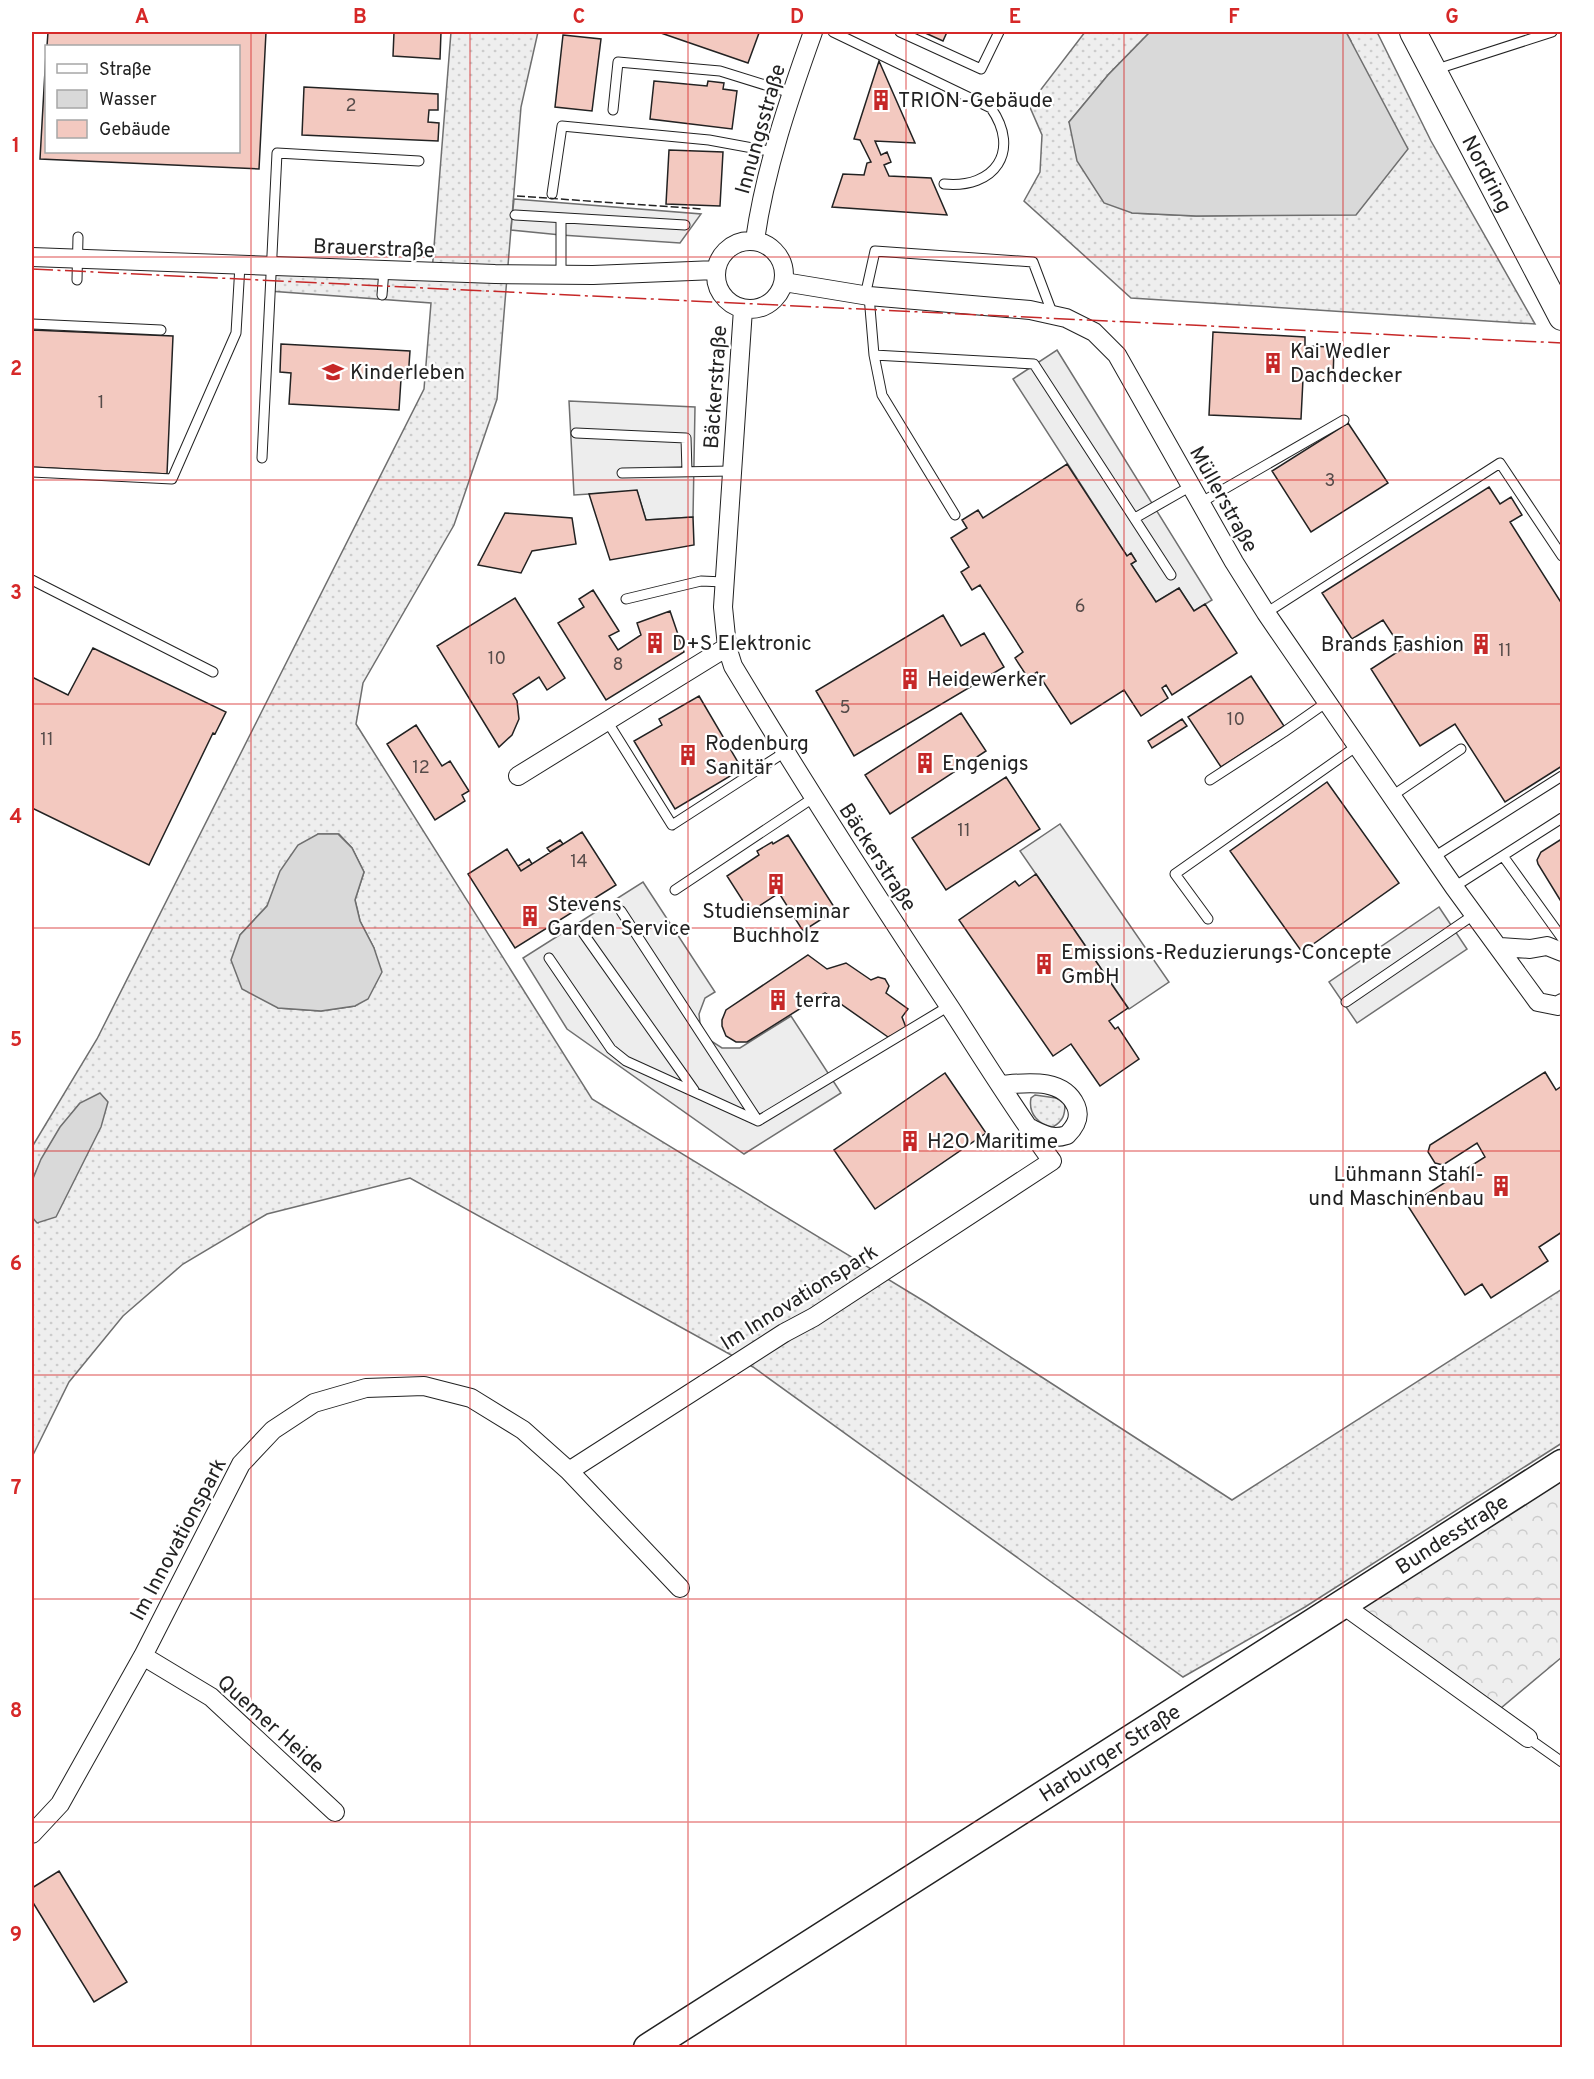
<svg xmlns="http://www.w3.org/2000/svg" width="1594" height="2079" font-family="Overpass,sans-serif">
<defs>
<pattern id="grass-dots" width="8" height="8" patternUnits="userSpaceOnUse" patternTransform="scale(1.5)"><rect width="8" height="8" fill="#eee"/><path d="M2 2h.1M6 6h.1" fill="none" stroke="#ccc" stroke-width="1.8" stroke-linecap="round"/></pattern>
<pattern id="forest-crowns" width="20" height="18" patternUnits="userSpaceOnUse" patternTransform="scale(1.5)"><rect width="20" height="18" fill="#eee"/><path d="M2 6a3 3 0 1 1 6 0M12 15a3 3 0 1 1 6 0" fill="none" stroke="#ccc"/></pattern>
</defs>
<rect width="100%" height="100%" fill="#fff"/>
<path fill="url(#grass-dots)" stroke="#6f6f6f" stroke-width="1.5" fill-rule="evenodd" d="M451,32h87l-17,75 -24,292 -43,126 -91,158 -7,41 236,375 335,204 305,197 330,-211v154l-257,164 -122,70 -430,-310 -343,-189 -143,36 -84,50 -60,52 -54,66 -37,75v-240l6,6 42,-120c-20,24 -36,49 -48,78v-34l65,-108 327,-650 7,-86 -162,-12 2,-24 161,5zM318,834h21l13,14 12,24 -9,28 5,21 14,27 -19,58 -34,5 -43,-3 -38,-73 27,-29z
M1085,32h65l-42,43 -39,47 63,91 64,3 79,-1 76,-174 -5,-9h31l54,109 104,183 -404,-26 -107,-97 16,-29 2,-37 -13,-30z
M1035,1095l21,3 9,6c0,11 -2,17 -12,23 -14,-2 -25,-13 -22,-29z"/>
<path fill="url(#forest-crowns)" stroke="#6f6f6f" stroke-width="1.5" d="M1562,1464v193l-67,56 -152,-108z"/>
<path fill="#ededed" stroke="#6f6f6f" stroke-width="1.5" d="M514,199l187,15 -21,29 -119,-8 -50,-5z
M1057,350l155,250 -18,11 -15,-23 -23,14 -25,-38 5,-3 -5,-8 -4,3 -114,-177z
M569,401l126,6 -2,110 -47,3 -9,-29 -63,4z
M1060,824l109,158 -40,27 -109,-158z
M643,882l72,110 -10,6 -6,16 1,9 8,16 14,9h18l51,-32 50,77 -97,61 -177,-125 -44,-71z
M1439,907l28,42 -110,74 -28,-41z"/>
<path fill="#d9d9d9" stroke="#6f6f6f" stroke-width="1.5" d="M1150,32h196l62,117 -52,66 -160,1 -64,-3 -28,-10 -27,-42 -8,-39 39,-47z
M318,834h20l14,14 12,24 -9,28 5,21 14,27 8,24 -14,27 -13,7 -34,5 -43,-3 -36,-19 -11,-29 9,-25 27,-29 13,-35 18,-26z
M100,1093l8,9 -7,25 -45,90 -19,6 -5,-6v-36l9,-22 19,-32 20,-24z"/>
<path fill="#f3c9c0" stroke="#222" stroke-width="1.5" d="M48,32h218l-7,137 -219,-10 6,-106v99h192v-106h-191z
M394,32h47l-1,27 -47,-3z
M658,32h96l5,1 -11,30z
M923,32h24l-4,9z
M563,35l38,4 -9,72 -37,-4z
M879,61l36,82 -40,-2 6,14 6,-3 4,10 -7,3 5,11 42,2 16,37 -115,-8 11,-33 21,1 3,-12 4,-1 -11,-22 -6,-1z
M654,81l53,5 1,-5 16,2 -1,6 14,2 -5,38 -82,-10z
M304,87l134,7v16h-9l-1,12 11,1 -1,18 -136,-6z
M669,150l54,2 -3,54 -54,-2z
M32,330l141,6 -6,138 -135,-7z
M1213,332l92,5v9l29,1 -1,33 -30,-1 -2,40 -92,-4z
M281,344l129,7 -2,28h-7l-2,31 -110,-6 2,-31 -11,-1z
M1348,423l40,60 -77,49 -39,-61z
M1067,464l60,92 4,-3 5,8 -5,3 25,38 23,-14 15,23 11,-7 32,49 -65,42 -6,-10 -4,3 6,10 -27,18 -17,-26 -53,34 -34,-52 -9,6 -13,-20 8,-6 -43,-67 -8,5 -11,-18 8,-5 -18,-29 16,-10 -5,-8 16,-10 5,8z
M1489,487l11,17 11,-7 11,18 -12,7 52,82v162l-57,36 -50,-78 -35,22 -49,-77 31,-20 -19,-29 -31,19 -30,-46z
M637,490l9,30 47,-3 1,28 -84,15 -21,-66z
M505,513l67,5 4,26 -44,7 -11,22 -43,-8z
M593,590l26,41 -10,5 9,14 23,-15 -4,-12 33,-12 14,41 -78,48 -48,-77 26,-16 -5,-8z
M515,598l50,80 -18,12 -8,-13 -26,17 4,7 2,18 -7,16 -13,12 -62,-101z
M943,615l18,31 23,-13 20,34 -150,89 -38,-65z
M93,648l133,64 -11,22 -2,-1 -64,132 -117,-57v-131l36,18z
M1251,676l33,50 -63,41 -33,-50z
M699,696l43,73 -67,40 -41,-68 28,-16 -3,-6z
M961,713l25,38 -96,63 -25,-39z
M1182,719l5,7 -35,22 -4,-7z
M416,725l26,41 8,-5 19,30 -7,4 3,6 -30,19 -48,-76z
M1006,777l34,52 -94,61 -34,-52z
M1327,782l72,101 -97,69 -72,-101z
M582,832l34,53 -101,63 -47,-74 39,-25 14,22z
M788,835l48,75 -33,21 -24,-38 -29,19 -23,-36 32,-21 -2,-4 15,-9 1,2z
M560,840l3,4 -13,8 -3,-4z
M1560,840l2,2v61l-24,-39 -1,-4 4,-8z
M529,859l3,5 -11,7 -3,-5z
M1036,874l92,134 -19,13 6,8 3,-2 21,32 -39,27 -29,-42 -18,12 -94,-136 56,-39 4,5z
M808,955l19,14 19,-6 25,17 7,-3 7,2 4,7 -3,7 22,16 -6,8 5,13 -19,7 -63,-44 -78,49h-11l-10,-6 -4,-10v-6l4,-10z
M1545,1072l11,18 6,-4v146l-23,15 9,14 -57,37 -9,-14 -17,11 -57,-89 77,-49 -8,-14 -34,22 -8,-2 -7,-11 2,-7z
M945,1073l41,60 -111,76 -41,-59z
M59,1871l68,111 -33,20 -62,-101v-13z"/>
<g fill="none" stroke-linecap="round" stroke-linejoin="round">
<defs>
<path id="lane" d="M833,32l158,76c30,43 4,81 -47,76
M900,32l81,37 18,-37
M1434,70l118,-38
M613,110l5,-48 102,9 71,22
M552,194l10,-68 147,14 65,12
M515,215l170,10
M561,275v-56
M77,280l1,-43
M382,295l2,-25
M865,296l10,-45 158,11 20,53
M869,296l5,59 8,40 73,120
M32,324l129,6
M874,355l160,9 137,211
M576,433l110,5 1,34
M262,458l15,-305 142,8
M32,472l140,7 64,-146 4,-68
M622,473l109,-2
M1200,503l144,-83
M1135,518l56,-32
M32,580l181,92
M626,599l75,-18 23,1
M1266,613l234,-150 62,93
M607,721l65,104 113,-73
M1210,780l74,-48 43,-30
M1392,796l69,-47
M1503,856l59,82
M1434,857l128,-81
M1454,887l108,-69
M675,890l138,-92
M621,911l137,210
M1208,919l-33,-45 182,-128
M581,930l113,160
M549,958l62,91 15,12 132,60 191,-115
M1346,1002l129,-88
M1528,1738l34,24"/>
<path id="street" d="M755,240c10,-71 34,-141 58,-208
M716 275a34 34 0 1 1 68 0a34 34 0 1 1-68 0Z
M32,257l463,17 98,1 123,-5
M784,282l85,14 161,14 36,8 28,14 23,23 117,207 32,51 188,274 84,115 20,4 4,-3
M518,776l209,-129
M1500,947l30,2 17,-3 15,6
M1000,1085c26,-2 63,-8 76,21 5,12 -1,21 -9,29 -15,5 -23,0 -37,-7
M569,1471l111,117
M1343,1605l185,133
M143,1656l68,41 124,115
M32,1834l28,-30 83,-148 98,-192 32,-34 41,-27 52,-15 58,-2 47,12 52,32 46,41 215,-138 30,-16 238,-156c-36,-49 -68,-101 -101,-152 -75,-113 -148,-227 -218,-343l-6,-19 -4,-40 20,-298"/>
<g id="secondary">
<path id="s1" d="M1413,32l149,285"/>
</g>
<g id="primary">
<path id="s2" d="M648,2048l914,-584"/>
</g>
</defs>
<use href="#lane" stroke="#222" stroke-width="11"/>
<use href="#street" stroke="#222" stroke-width="20"/>
<use href="#secondary" stroke="#222" stroke-width="28"/>
<use href="#primary" stroke="#222" stroke-width="31"/>
<use href="#lane" stroke="#fff" stroke-width="9"/>
<use href="#street" stroke="#fff" stroke-width="18"/>
<use href="#secondary" stroke="#fff" stroke-width="26"/>
<use href="#primary" stroke="#fff" stroke-width="28"/>
<path stroke="#222" stroke-width="1.5" stroke-dasharray="8 3" stroke-linecap="butt" d="M517,196l185,13"/>
<path stroke="#c62828" stroke-width="1.5" stroke-dasharray="21 4.5 3 4.5" stroke-linecap="butt" d="M32,269l1530,74"/>
</g>
<path fill="none" stroke="#d62828" stroke-width="1.5" stroke-opacity="0.55" d="M251,32v2016M470,32v2016M688,32v2016M906,32v2016M1124,32v2016M1343,32v2016M32,257h1530M32,480h1530M32,704h1530M32,928h1530M32,1151h1530M32,1375h1530M32,1599h1530M32,1822h1530"/>
<defs>
<symbol id="building-bare" viewBox="-9 -9 18 18"><path d="M-4-6H4V6H1V3H-1V6H-4ZM-2.5-4.3h1.7v1.8h-1.7ZM.8-4.3h1.7v1.8H.8ZM-2.5-1h1.7V.8h-1.7ZM.8-1h1.7V.8H.8Z" fill="#c62828" stroke="#fff" stroke-width="2.5" paint-order="stroke"/></symbol>
<symbol id="school-bare" viewBox="-9 -9 18 18"><path d="M0-5L7-2L0 1L-7-2ZM-4 1L0 2.5L4 1V4Q0 6-4 4Z" fill="#c62828" stroke="#fff" stroke-width="2.5" paint-order="stroke"/></symbol>
</defs>
<g fill-rule="evenodd">
<use href="#building-bare" x="866" y="85" width="30" height="30"/>
<use href="#building-bare" x="1258" y="348" width="30" height="30"/>
<use href="#school-bare" x="318" y="357" width="30" height="30"/>
<use href="#building-bare" x="640" y="628" width="30" height="30"/>
<use href="#building-bare" x="1466" y="629" width="30" height="30"/>
<use href="#building-bare" x="895" y="664" width="30" height="30"/>
<use href="#building-bare" x="673" y="740" width="30" height="30"/>
<use href="#building-bare" x="910" y="748" width="30" height="30"/>
<use href="#building-bare" x="761" y="869" width="30" height="30"/>
<use href="#building-bare" x="515" y="901" width="30" height="30"/>
<use href="#building-bare" x="1029" y="949" width="30" height="30"/>
<use href="#building-bare" x="763" y="985" width="30" height="30"/>
<use href="#building-bare" x="895" y="1126" width="30" height="30"/>
<use href="#building-bare" x="1486" y="1171" width="30" height="30"/>
</g>
<g text-anchor="middle" stroke-width="4.5" stroke-linejoin="round" paint-order="stroke">
<g font-size="18" fill="#564c4a">
<text x="351" y="111">2</text>
<text x="101" y="408">1</text>
<text x="1330" y="486">3</text>
<text x="1080" y="612">6</text>
<text x="1505" y="656">11</text>
<text x="497" y="664">10</text>
<text x="618" y="670">8</text>
<text x="845" y="713">5</text>
<text x="1236" y="725">10</text>
<text x="47" y="745">11</text>
<text x="421" y="773">12</text>
<text x="964" y="836">11</text>
<text x="579" y="867">14</text>
</g>
<g font-size="21" fill="#222" stroke="#fff" text-anchor="start">
<text x="898" y="107">TRION-Gebäude</text>
<text x="1290" y="358">Kai Wedler<tspan x="1290" dy="24">Dachdecker</tspan></text>
<text x="350" y="379">Kinderleben</text>
<text x="672" y="650">D+S Elektronic</text>
<text x="1464" y="651" text-anchor="end">Brands Fashion</text>
<text x="927" y="686">Heidewerker</text>
<text x="705" y="750">Rodenburg<tspan x="705" dy="24">Sanitär</tspan></text>
<text x="942" y="770">Engenigs</text>
<text x="547" y="911">Stevens<tspan x="547" dy="24">Garden Service</tspan></text>
<text x="776" y="918" text-anchor="middle">Studienseminar<tspan x="776" dy="24">Buchholz</tspan></text>
<text x="1061" y="959">Emissions-Reduzierungs-Concepte<tspan x="1061" dy="24">GmbH</tspan></text>
<text x="795" y="1007">terra</text>
<text x="927" y="1148">H2O Maritime</text>
<text x="1484" y="1181" text-anchor="end">Lühmann Stahl-<tspan x="1484" dy="24">und Maschinenbau</tspan></text>
</g>
<g font-size="21" fill="#222" stroke="#fff">
<text transform="translate(760 129) rotate(-74)" y="7">Innungsstraße</text>
<text dy="7" stroke="none"><textPath href="#s1" startOffset="160">Nordring</textPath></text>
<text transform="translate(374 248) rotate(2)" y="7">Brauerstraße</text>
<text transform="translate(715 387) rotate(-86)" y="7">Bäckerstraße</text>
<text transform="translate(1224 499) rotate(61)" y="7">Müllerstraße</text>
<text transform="translate(878 857) rotate(57)" y="7">Bäckerstraße</text>
<text transform="translate(799 1297) rotate(-32)" y="7">Im Innovationspark</text>
<text dy="7" stroke="none"><textPath href="#s2" startOffset="954">Bundesstraße</textPath></text>
<text transform="translate(178 1539) rotate(-62)" y="7">Im Innovationspark</text>
<text transform="translate(271 1724) rotate(42)" y="7">Quemer Heide</text>
<text dy="7" stroke="none"><textPath href="#s2" startOffset="548">Harburger Straße</textPath></text>
</g>
</g>
<rect width="1594" height="2079" fill="none" stroke="#ffffff" stroke-width="66"/>
<rect x="45" y="45" width="195" height="108" fill="#ffffff" stroke="#a7a7a7" stroke-width="1.5"/>
<rect x="57" y="64" width="30" height="9" fill="#ffffff" stroke="#a7a7a7" stroke-width="1.5"/>
<text x="99" y="75" font-size="18" fill="#222222">Straße</text>
<rect x="57" y="90" width="30" height="18" fill="#d9d9d9" stroke="#a7a7a7" stroke-width="1.5"/>
<text x="99" y="105" font-size="18" fill="#222222">Wasser</text>
<rect x="57" y="120" width="30" height="18" fill="#f3c9c0" stroke="#a7a7a7" stroke-width="1.5"/>
<text x="99" y="135" font-size="18" fill="#222222">Gebäude</text>
<rect x="33" y="33" width="1528" height="2013" fill="none" stroke="#d62828" stroke-width="2"/>
<g font-size="20" text-anchor="middle" font-weight="bold" fill="#d62828">
<text x="142" y="23">A</text>
<text x="360" y="23">B</text>
<text x="579" y="23">C</text>
<text x="797" y="23">D</text>
<text x="1015" y="23">E</text>
<text x="1234" y="23">F</text>
<text x="1452" y="23">G</text>
<text x="16" y="152">1</text>
<text x="16" y="375">2</text>
<text x="16" y="599">3</text>
<text x="16" y="823">4</text>
<text x="16" y="1046">5</text>
<text x="16" y="1270">6</text>
<text x="16" y="1494">7</text>
<text x="16" y="1717">8</text>
<text x="16" y="1941">9</text>
</g>
</svg>
